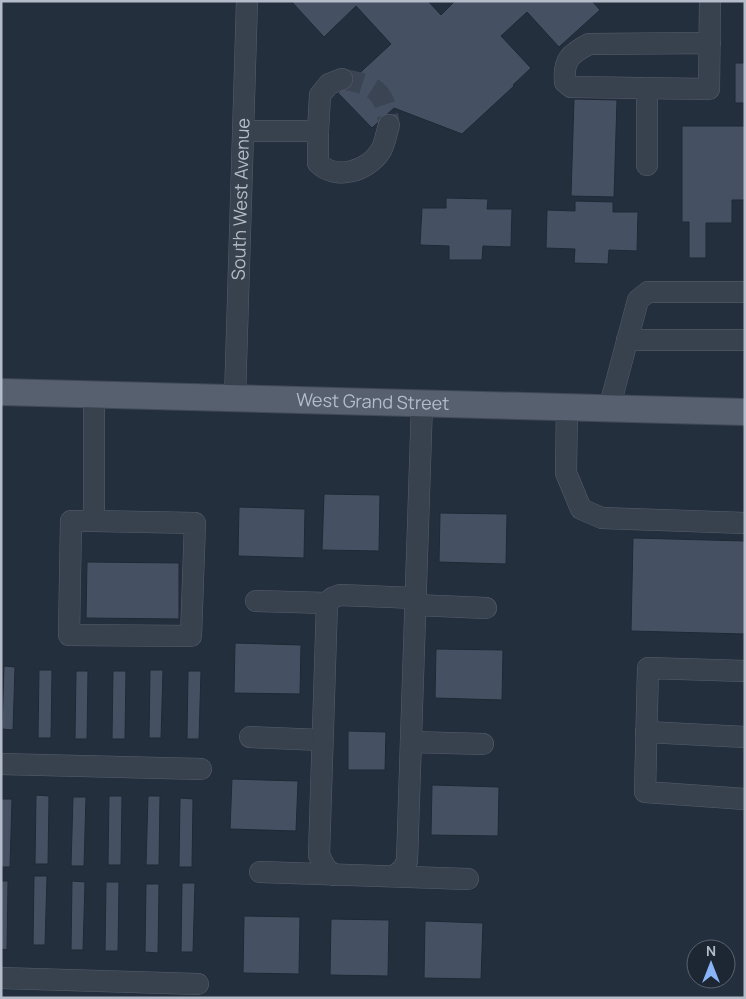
<svg xmlns="http://www.w3.org/2000/svg" width="746" height="999" font-family="Manrope,sans-serif">
<rect width="100%" height="100%" fill="#242f3e"/>
<path fill="#455162" stroke="#1f2835" d="M291,1h137l13,14 14,-14h137l8,9 -41,37 -32,-35 -26,24 30,32 -18,17 1,1 -52,48 -68,-26 -22,20 -34,-35 53,-49 -35,-38 -32,31z
M735,63h10v40h-10z
M574,99l43,1 -3,97 -43,-1z
M682,126h63v74h-13v23h-26v35h-17v-36h-7z
M446,198l42,1 -1,10h25l-1,38 -28,-1 -1,14h-33v-14l-29,-1 2,-37h24z
M575,201l38,1v10h25l-1,39 -28,-1 -1,14 -34,-1 1,-14 -29,-1 1,-38 28,1z
M324,494l56,1 -1,56 -57,-1z
M239,507l66,2 -1,49 -66,-2z
M440,513l67,1 -1,50 -67,-2z
M633,538l112,3v93l-114,-3z
M87,562l92,1v56l-93,-1z
M235,643l66,2 -1,49 -66,-1z
M436,649l67,1 -1,50 -67,-2z
M4,666l11,1 -2,63 -11,-1z
M39,670h13l-1,68h-13z
M150,670h13l-2,68h-12z
M76,671h12l-1,68h-12z
M113,671h13l-1,68h-13z
M188,671h13l-2,68h-12z
M348,731l38,1 -1,38h-37z
M232,779l66,2 -2,50 -66,-2z
M432,785l67,2 -1,49 -67,-1z
M36,795l13,1 -1,68h-13z
M109,796h13l-1,69h-13z
M148,796h12l-1,69h-13z
M73,797h13l-2,69h-13z
M180,798l13,1 -1,68h-13z
M1,799h11l-2,68h-9z
M34,876h13l-2,69h-12z
M1,881h7l-1,69 -6,-1z
M72,881l13,1 -2,68h-12z
M106,882h13l-1,69h-13z
M182,883h13l-2,69h-12z
M146,884h13l-1,69 -13,-1z
M244,916l56,1 -1,57 -56,-1z
M331,919l58,1 -1,56 -58,-1z
M425,921l58,2 -2,56 -57,-1z"/>
<g fill="none" stroke-linecap="round" stroke-linejoin="round">
<path stroke="#3a4453" stroke-width="21" stroke-dasharray="21 11" stroke-linecap="butt" d="M342,79c33,6 43,11 47,46"/>
<defs>
<g id="minor">
<path d="M710,43l-121,1c-19,10 -26,16 -24,38l6,5 138,2 1,-88"/>
<path d="M647,88v77"/>
<path d="M243,131h75l2,-36 9,-11 13,-5"/>
<path d="M318,131v32c18,18 49,8 62,-11 5,-7 6,-18 9,-27"/>
<path d="M627,340h118"/>
<path id="s1" d="M235,398l12,-397"/>
<path d="M567,407l-1,66 15,36 21,9 143,5"/>
<path d="M609,409l29,-109 10,-8h97"/>
<path d="M94,521h-23l-2,114 122,1 4,-113 -101,-2v-126"/>
<path d="M256,601l71,2"/>
<path d="M415,605l71,3"/>
<path d="M745,671l-97,-3 -3,124 100,7"/>
<path d="M646,732l99,5"/>
<path d="M250,737l72,3"/>
<path d="M411,742l72,2"/>
<path d="M1,764l200,5"/>
<path d="M260,872l208,7"/>
<path d="M335,875l-9,-6 -7,-14 8,-252 5,-5 8,-3 75,3"/>
<path d="M394,876l9,-7 4,-8 15,-458"/>
<path d="M1,978l197,6"/>
</g>
<g id="major">
<path id="s2" d="M1,392l744,20"/>
</g>
</defs>
<use href="#minor" stroke="#565f6c" stroke-width="22"/>
<use href="#major" stroke="#414a57" stroke-width="28"/>
<use href="#minor" stroke="#38414e" stroke-width="21"/>
<use href="#major" stroke="#56606e" stroke-width="26"/>
</g>
<g text-anchor="middle" stroke-width="4" stroke-linejoin="round" paint-order="stroke">
<g font-size="18" fill="#b4bcc9" stroke="#1d2633">
<text dy="6" stroke="none"><textPath href="#s1" startOffset="199">South West Avenue</textPath></text>
<text dy="6" stroke="none"><textPath href="#s2" startOffset="372">West Grand Street</textPath></text>
</g>
</g>
<rect width="746" height="999" fill="none" stroke="#b4bcc9" stroke-width="5"/>
<g transform="translate(711 964)"><circle r="24" fill="#1d2633" stroke="#59626f"/>
<path d="M0-4L9 19L0 12L-9 19Z" fill="#8ab4f8"/>
<text y="-8" font-size="14" font-weight="bold" text-anchor="middle" fill="#b4bcc9">N</text>
</g>
</svg>
